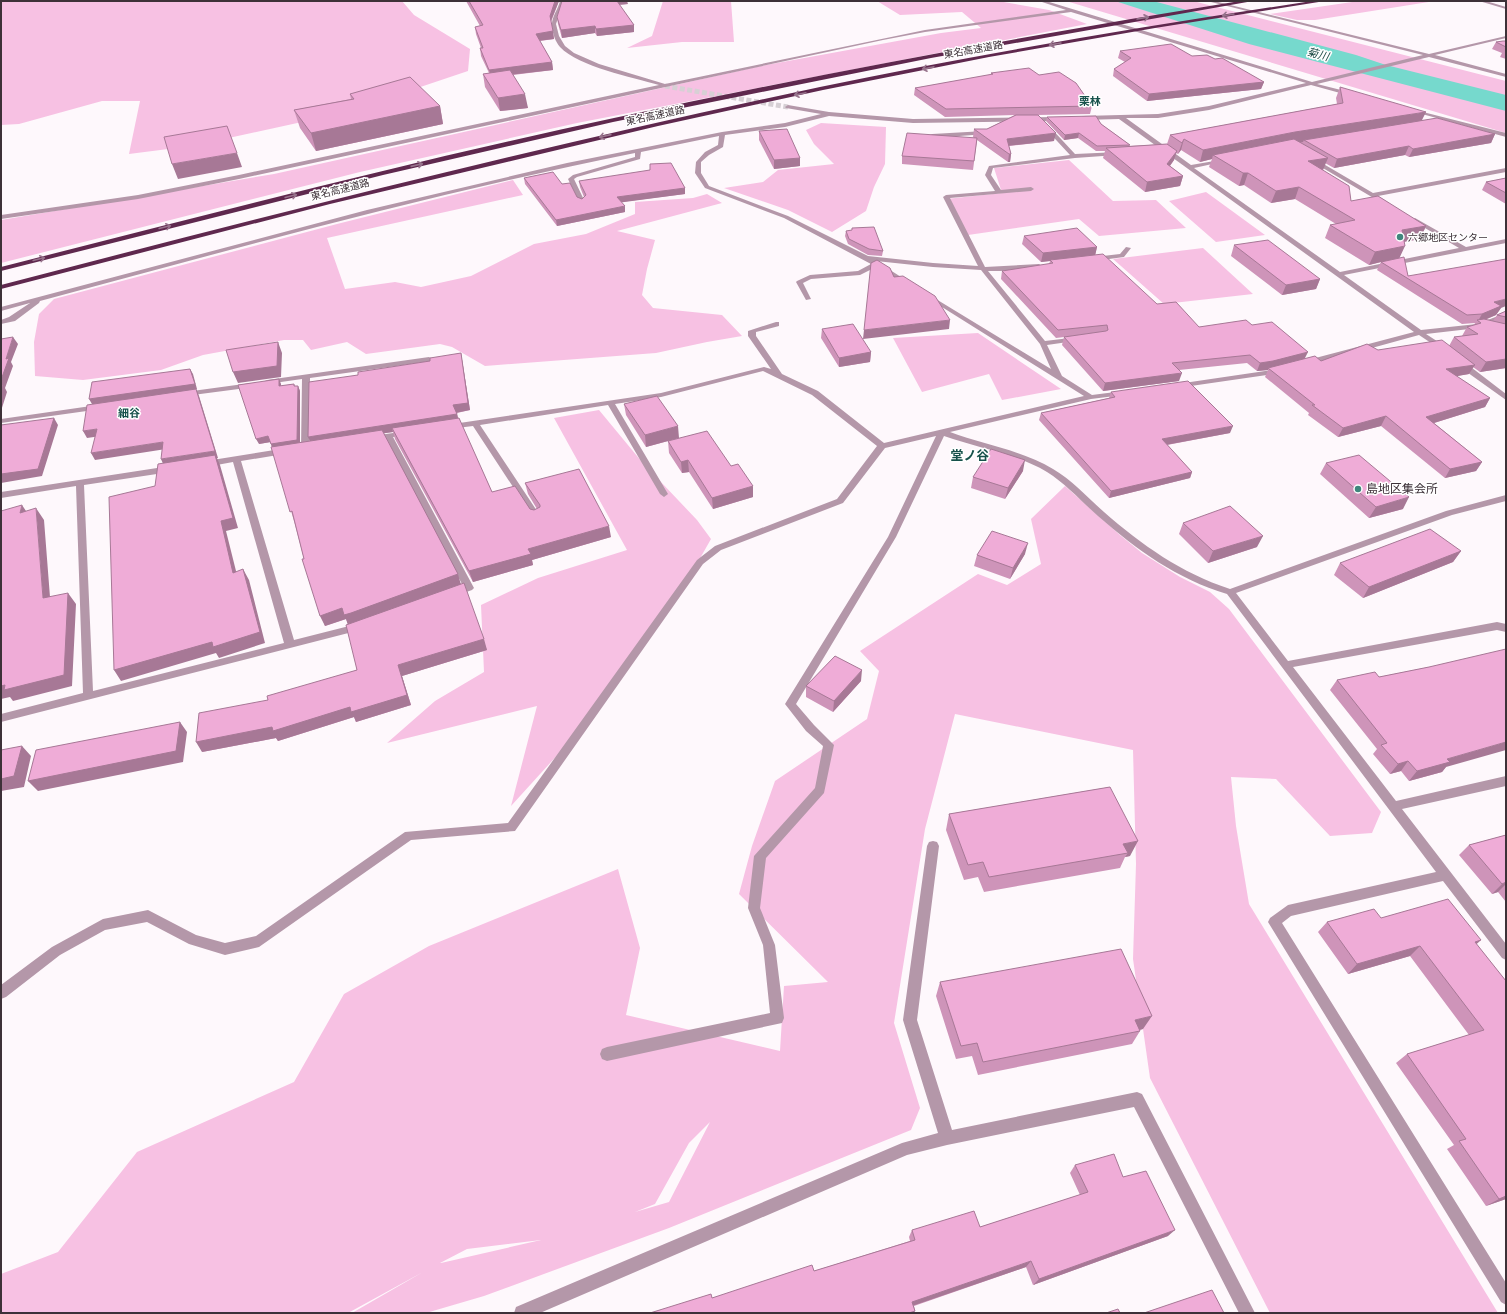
<svg xmlns="http://www.w3.org/2000/svg" width="1507" height="1314" font-family="Ubuntu,'Noto Sans JP',sans-serif">
<rect width="100%" height="100%" fill="#fef8fc"/>
<path fill="#f7c1e3" fill-rule="evenodd" d="M1,1h401l12,14 56,34 -2,22 -125,42 -119,26 -48,9 -47,6 11,-53h-38l-83,23 -18,1z
M663,1h68l3,41h-52l-55,6 25,-12z
M877,1h121l51,9 38,14 -510,99 -217,49 -359,91v-43l273,-46 487,-108 180,-33 40,-5 -19,-16 -62,3z
M1066,1h127l313,80v52z
M1359,1h76l-120,19h-18l-27,-6z
M821,123l65,4 -1,37 -11,23 -8,24 -34,21 -44,-22 -64,-22 39,-6 15,-12 56,-6 -20,-20 -8,-14z
M1069,160l44,41 43,-1 30,28 -87,8 -20,-17 -111,16 -22,-36 56,-6 -8,-25z
M513,180l10,15 -196,43 18,51 50,-7 26,5 50,-11 63,-32 52,-10 49,-20v-12l58,-4 14,-4 15,9 -105,28 38,9 -8,29 -5,26 11,13 69,7 20,21 -35,6 -51,11 -171,13 -33,-19 -12,-3 -74,10 -19,-12 -36,8 -8,-10h-19l-81,15 -42,15 -78,10 -48,-4 -1,-34 5,-28 15,-15 283,-75z
M1206,192l59,43 -49,7 -47,-41z
M1203,248l50,46 -89,10 -51,-45z
M978,333l83,56 -59,11 -13,-26 -67,18 -29,-54z
M599,410l43,52 55,58 14,19 -25,44 -105,146 -70,77 26,-100 -150,37 48,-42 49,-29 -3,-67 57,-27 89,-28 -73,-132z
M1065,486l55,49 22,18 38,24 30,15 19,17 152,203 -9,21 -42,3 -54,-57 -45,-2 5,49 13,78 249,409h-228l-120,-235 -17,-119 3,-95 -3,-114 -178,-36 -30,115 -31,194 26,85 -9,22 -242,98 -185,68 -58,17h-74l71,-41 -75,41h-347v-39l57,-22 79,-100 157,-70 50,-88 85,-48 189,-77 22,79 -14,67 154,36 4,-65 44,-4 -89,-88 13,-48 23,-65 92,-62 12,-48 -19,-20 118,-77 29,11 34,-21 -10,-45zM710,1122l-41,80 -34,10 20,-8 34,-61zM541,1240l-100,23h-1l27,-14z"/>
<path fill="#76d9cd" d="M1115,1h38l203,54 30,10 120,30v16l-257,-67z"/>
<g fill="none" stroke-linecap="round" stroke-linejoin="round">
<path stroke="#d7d0d5" stroke-width="5" stroke-dasharray="5 2.5" stroke-linecap="butt" d="M665,86l123,21"/>
<path fill="#b497a9" fill-rule="evenodd" d="M560,1h4l-8,23 3,12 6,10 9,7 25,11 66,20 260,-54 141,-20 -27,-9h7l266,81 111,-27 -216,-54h7l215,53 77,-18v2l-71,17 71,19v3l-77,-20 -112,27 36,9 1,1 -3,2 -40,-11 -102,25 -51,8h-32l65,47 35,-6v2l-32,7 146,104 119,-24 -46,-27v-2l2,-1 51,29 40,-8v4l-162,32 77,55 56,-6 29,-11v4l-28,11 -52,6 20,13v4h-3l-24,-16 -109,30h-6v-4l110,-29 -295,-213 -36,1 -3,-2 3,-2 75,-2 51,-8 97,-23 -235,-71 -146,20 -42,8 -644,139 -101,20 -137,20v-4l137,-20 101,-20 420,-90c-27,-8 -80,-18 -99,-38 -5,-6 -7,-13 -8,-20 -1,-10 6,-17 8,-26z
M1479,1h7l20,6v2z
M788,105l41,7 84,7 146,-2 3,2 -3,2 -146,2 -84,-7 -44,11 -60,8 -2,12 -14,8 -8,7v11l8,13 79,30 80,40 65,7 45,3 -35,-69 3,-2 49,-4 -10,-16 4,-9 81,-11 -25,-27v-2h4l26,28 44,-2v2l-2,1 -42,3 -82,10 -2,7 10,15 30,-3 3,2 -3,2 -81,7 35,69 54,-3 3,2c-7,5 -43,5 -54,5l57,70 33,-4 1,2 -4,2 -28,4 15,31 30,19 31,-4 4,2 -4,2 -32,4 -141,33c34,13 72,18 103,37 19,11 34,28 51,43 38,33 77,61 126,77l216,-78 60,-16v6l-54,14 -216,78 52,68 209,-39 9,2v8l-9,-2 -204,37 103,134 110,-25v10l-104,23 104,135v16l-4,-2 -59,-77 -152,35 -9,7 224,360v22l-5,-3 -233,-380 2,-4 18,-13 148,-33 -209,-278c-50,-15 -90,-44 -129,-78 -17,-15 -32,-32 -51,-44 -30,-18 -69,-24 -103,-36l-48,101 -100,167 18,21 20,20 -10,48 -58,65 -6,50 15,37 9,73 -2,5 -175,38 -5,-2 -2,-5 2,-5 5,-2 163,-34 -7,-68 -15,-37 6,-52 61,-68 8,-42 -17,-15 -21,-27 103,-167 48,-101 -51,12 -42,55 -122,47 -18,14 -188,267 -104,9 -152,107 -34,8 -36,-11 -42,-22 -42,8 -45,25 -54,42 -5,2v-14l51,-38 51,-28 45,-9 48,25 29,8 31,-7 149,-104 103,-9 189,-263 18,-14 122,-47 40,-53 -65,-51 -49,-24 -102,26 -46,7 53,90 -4,3 -4,-3 -52,-89 -128,20 61,92 -4,3 -3,-1 -61,-93 -24,3 -4,-2 1,-2 215,-32 103,-26 7,2 -23,-33v-5l28,-9h3v4l-23,6v4l26,38 36,17 66,52 200,-47 -158,-99 5,-1 120,73 -11,-25 -59,-74 -48,-3 -57,-6 36,23 -5,1 -31,-18 -16,8 -49,4 -8,4 8,16 -5,1 -10,-18 1,-1 13,-6 48,-4 13,-7 -87,-46 -79,-30 -10,-15 1,-11 9,-10 13,-7 1,-9 -78,16 -1,7 -63,18 -3,2 11,23 -3,2 -3,-2 -11,-23 5,-4 62,-18v-4c-200,40 -398,95 -595,148l-1,2 -24,18 -14,3v-4l8,-3 21,-14 -29,8v-4l366,-97 200,-47 155,-31 63,-9 36,-9 -35,-6 -1,-1z
M1411,109l95,24v4l-95,-26z
M985,131l2,1v2l-55,4 -3,-2 3,-2z
M1311,159h4l58,34 133,-25v4l-128,24 11,7v2l-2,1 -76,-45z
M1126,247l5,1 -7,9 -30,4 -3,-2 3,-2 26,-3z
M429,357l4,2 -1,2 -122,17 -1,71 -4,3 -4,-3 1,-70 -35,5 -4,-2 4,-2z
M1457,361h6l43,33v6l-49,-35z
M1278,369h3v4l-104,15 -4,-2 4,-2z
M251,383h3v4l-69,9 -4,-2 4,-2z
M98,405h3v4l-100,14v-4z
M407,431l4,2 -1,2 -17,2 81,151 -2,2 -17,6 -3,-1 -2,-2 2,-2 11,-5 -78,-147 -13,1 -4,-2 4,-2z
M287,448l4,3 -1,2 -49,8 53,179 67,-17 3,2 2,2 -2,2 -363,93v-8l82,-21 -7,-207 -75,12v-6l169,-26 4,3 -4,3 -86,13 9,206 191,-48 -51,-181 -27,5 -4,-3 4,-3z
M933,841l4,1 2,4 -22,174 35,110 185,-38 5,2 113,219h-16l-105,-206 -187,38 -40,10 -367,158h-26l2,-6 386,-164 36,-10 -35,-113 24,-174 2,-4z"/>
<path fill="#5f284e" fill-rule="evenodd" d="M1240,1h13l-322,57 -318,64 -230,53 -382,96v-4c204,-52 407,-105 613,-149 208,-45 417,-83 626,-117z
M1312,1h13l-170,27 -166,29 -166,33 -165,36 -328,78 -329,85v-4c272,-71 544,-140 819,-198 163,-34 327,-61 492,-86z"/>
</g>
<path fill="#ce94b9" d="M466,1h93l-8,21 3,17 -14,2 12,21 1,8 -40,5 15,33 -28,3 -15,-24 -2,-13 6,-1 -8,-17 -1,-8h1l-5,-14 -1,-7 5,-1z
M562,1l66,3 -9,1 15,20v7l-37,4 -2,-3 -33,5 -4,-14 -1,-7z
M1506,41v18l-6,-2 2,-4 -10,-4 4,-7z
M1120,51l72,5 23,3 49,23 -3,7 -114,12 -34,-25 1,-7 11,-7 -7,-4z
M991,73l48,2 53,31 -2,8 -53,1 17,26 -45,5 2,8 -1,8h-2l-31,-22 -4,30 -71,-6v-8l72,-18 -1,-1 1,-8h13l28,-14 -70,2 -31,-22 1,-7 76,-13z
M1340,87l82,33 73,14 -4,9 -82,14 -4,-2 -71,13 -9,-5 -2,7h-1l29,31 75,25 -6,13 -16,3 -5,16 9,18 93,32 -5,7 -11,5 8,1 4,-6 9,-4v57l-26,4 -7,-5 -4,7 -13,2 34,22 -5,9 -51,16 48,39 -6,9 -31,7 -64,-52 -43,11 -30,-22 1,-2 -44,-36 3,-7 -11,1 -10,-8 -68,7v11l-76,10 -41,-46 2,-8 -8,1 -55,-59 1,-8 47,-7 1,-3 -9,1 -19,-18 2,-8 73,11 -2,8 62,49 42,23 53,-2 53,34 16,2 57,-11 71,-4 5,-9 8,-1 5,-9 7,-2 1,-2 -13,1 -85,-54 4,-8 -12,3 -44,-27 5,-13 6,-1 -41,-25 -24,4 -27,-18 -5,1 -30,-19 3,-8 -12,3 -19,-12 -3,4 -2,-1 -2,7 -4,6 13,10 -3,10 -35,6 -42,-34 2,-7h-9l-18,-13 -14,2 -18,-19 1,-4 54,7 29,21 -1,1 38,-2 3,-9 167,-31 -1,-6z
M350,94l90,12 3,18 -127,27 -16,-23 -6,-18 57,-11z
M759,131l41,27v8l-26,3 -15,-29z
M524,178l38,6 15,13 5,2 2,-2 -4,-10 -1,-6 106,7v6l-64,8 4,10 -68,14 -32,-42z
M1506,178v26l-24,-14 4,-8z
M852,228l31,23 -1,5 -14,-1 -20,-11 -3,-8 1,-5 6,-1z
M1234,245l86,34 -4,10 -34,6 -51,-39z
M822,329l49,23 -1,10 -31,5 -18,-29z
M461,353l9,57 -13,3 1,5 34,74 42,18 3,-1 -9,-15 -3,-11 86,54 -79,23 1,5 -60,17 -78,-143 -2,-7 -9,1 77,151 26,66 -85,26 9,29 -55,17 -2,-5 -76,24 -2,-3 -74,14 66,-52 89,-30 -9,-46 -2,-5 -21,7 -21,-67 -10,-38 -22,-74 -2,-5 -11,2 20,-65 2,7 13,-2 1,2h3l2,5v51l9,-1 49,-66 72,-14z
M1111,392l119,41 -63,12 25,27 -2,6 -81,20 -70,-78 2,-7 68,-15z
M624,404l55,34 -33,9 -20,-32z
M668,441l63,25 22,31 -40,12 -24,-37 -7,1 -13,-20z
M1326,463l77,46 -34,9 -49,-44z
M1023,471l-18,28 -34,-11 2,-11z
M1183,523l74,24 -49,16 -29,-29z
M1461,551l-8,11 -90,36 -29,-23 6,-12z
M1025,554l-15,25 -36,-13 3,-11z
M1429,667l17,100 -4,5 -33,9 -8,-10 -11,3 -17,-20 4,-5 -47,-59 7,-10 42,-3z
M861,681l-28,31 -27,-15v-11z
M1110,787l20,69 -5,1 -5,11 -136,24 -6,-15 -14,3 -18,-50 3,-16z
M1506,835v67l-8,-10 -6,2 -33,-39 10,-10z
M1381,918l100,22 -5,4 30,37v218l-20,7 -39,-57 7,-4 -58,-82 11,-9 62,-19 -59,-79 -62,18 -30,-42 9,-10z
M940,982l203,47 -3,1v1l-8,13 -154,31 -6,-19 -16,3 -20,-63z
M1075,1165l93,71 -135,49 -7,-18 -112,39 1,5 -1,2h-264l62,-15 102,-27 96,-30 -1,-4 3,-7 68,-3 100,-32 -10,-22z"/>
<path fill="#a77896" d="M555,1h4l-9,22v-7z
M615,1h12l1,3 -13,1z
M634,25v7l-37,4 -1,-7z
M595,26v7l-33,5 -1,-8z
M553,31l1,8 -17,2 -1,-7z
M552,62l1,8 -62,7 -2,-7z
M1264,82l-3,7 -114,12 2,-7z
M525,94l3,14 -28,3 -2,-13z
M440,106l3,18 -127,27 -5,-18z
M1426,112l-5,10 -117,18 -1,2 -90,13 -1,4 -12,3 3,-12 92,-18z
M1056,133l-2,8 -48,5 1,-7z
M1079,133l-1,5 -14,2 1,-5z
M1495,134l-4,9 -82,14 4,-8z
M1184,139l-3,11 -3,4 4,-11z
M1409,146l-4,9 -71,13 3,-9z
M1177,151l-3,9 -10,14 3,-10z
M237,153l5,14 -64,12 -6,-15z
M1009,154h2l-1,8h-2z
M800,158v8l-26,3v-9z
M1328,158l-5,12 -20,4 5,-13z
M1243,173h5l-4,12 -5,1z
M1183,176l-3,10 -35,6 2,-10z
M1299,187l-4,12 -24,4 5,-12z
M685,188v6l-68,9v-6z
M625,206v6l-68,14 -1,-6z
M1426,226l-6,13 -24,4 6,-13z
M1405,246l-6,13 -18,3 -12,3 6,-13z
M1097,247l-2,9 -54,6 2,-9z
M1320,279l-4,10 -34,6 4,-10z
M1506,299v7l-5,2 -5,7 -17,7 -1,-1 4,-7 12,-12z
M950,320l-1,9 -86,10 1,-9z
M13,337l5,7 -7,18 2,4 -8,22 2,4 -6,19v-31l5,-21z
M278,342l4,11 -1,24 -43,6 -5,-11z
M871,352l-1,10 -31,5v-9z
M1308,352l-4,8 -34,10 -2,-2v2l-11,1 3,-8z
M461,353l9,57 -15,3 -2,-8z
M1506,359v9l-26,4 6,-10z
M1475,365l-6,9 -28,5 5,-10z
M190,369l3,5 4,15h-1l3,7 19,62h-1l3,7 18,63 -12,3 13,52 -75,-117 -3,-7 54,-8 -123,-47 -3,-5z
M1182,373l-3,8 -76,10 2,-8z
M279,379l2,5v7l-2,-5z
M298,386l2,5v55l-27,4 -2,-6z
M1490,398l-5,9 -64,20 5,-10z
M457,414l2,8 -67,6 1,4 -82,12 -3,-7z
M1386,416l-5,10 -43,11 5,-9z
M54,418l4,7 -16,51 -41,7v-9z
M678,426l1,12 -33,9 -1,-12z
M1233,426l-3,7 -70,13 2,-7z
M97,429l4,7 -14,2 -4,-7z
M268,436l3,6 -12,2 -3,-5z
M163,442l3,7 -71,11 -4,-7z
M688,460l1,12 -7,1 -1,-11z
M1025,460l-2,11 -18,28 3,-11z
M1482,462l-6,9 -31,7 5,-9z
M1192,472l-2,6 -81,20 2,-7z
M753,486v11l-40,12 -1,-11z
M1409,497l-6,12 -34,9 7,-11z
M22,505l8,12 -10,-4z
M36,508l8,12 7,90 -8,-12z
M609,526l2,11 -79,23 1,5 -60,17 -4,-11 59,-22z
M1263,536l-6,11 -49,16 5,-12z
M1028,543l-3,11 -15,25 3,-11z
M1461,551l-8,11 -90,36 6,-11z
M243,569l6,11 16,63 -46,15 -3,-5 -95,28 -7,-11z
M458,574l3,11 -113,40 -2,-6 -21,7 -5,-10 22,-8z
M68,593l8,11 -4,82 -59,15 -3,-4 -9,2v-13z
M484,639l3,11 -85,26 9,29 -55,17 -2,-5 -76,24 -2,-3 -74,14 -6,-10 202,-77z
M862,670l-1,11 -28,31 1,-11z
M180,722l7,10 -4,30 -145,29 -10,-10z
M1506,742v8l-60,17 -4,5 -33,9 8,-10 30,-12z
M22,746l9,10 -7,31 -23,4v-12z
M1408,761l-7,10 -11,3 8,-10z
M1138,841l-8,15 -5,1 3,-4 -5,-9z
M1506,882v2l-8,8 -6,2 10,-10z
M1481,940l-11,10 5,-8z
M1420,946l-10,10 -62,18 9,-10z
M1152,1016l-9,13 -17,4 9,-13z
M1506,1196v3l-20,7 13,-7z
M1175,1230l-7,6 -135,49 6,-6z
M1031,1261l-5,6 -117,40 3,-5z"/>
<path fill="#efacd7" stroke="#a77896" d="M469,1h86l-5,15 3,15 -17,3 16,28 -63,8 -9,-22h3l-8,-21 8,-2z
M562,1h55l17,24 -38,4 -1,-3 -34,4 -4,-13z
M1503,41h3v6l-10,-5z
M1171,44l21,12 15,-1 8,4 7,-1 42,24 -115,12 -35,-25 17,-11 -11,-7z
M1029,68l10,7 20,-3 17,11 16,23 -146,3 -31,-21 78,-14 -2,-1z
M510,70l15,24 -27,4 -15,-24z
M410,77l30,29 -129,27 -17,-23 60,-11 -4,-5z
M1340,87l86,25 -131,20 -92,18 -19,-11 -2,4 -12,-8 173,-32z
M1016,115h22l18,18 -49,6 4,15h-2l-35,-25h13z
M1096,116l5,8 29,21 -33,1 -18,-13 -14,2 -18,-18z
M1437,118l58,16 -82,15 -4,-3 -72,13 -33,-19z
M227,126l10,27 -65,11 -8,-27z
M787,129l13,29 -26,2 -15,-29z
M907,133l70,5 -3,23 -72,-5z
M1294,139l34,19 -20,3 41,25 2,15 27,-5 48,30 -24,4 3,16 -30,6 -45,-27 25,-5 -56,-33 -23,4 -28,-18h-5l-30,-18z
M1167,144l10,7 -10,13 16,12 -36,6 -41,-34z
M671,163l14,25 -68,9 8,9 -69,14 -32,-42 29,-6 9,12 8,-1 7,14 5,2 4,-4 -7,-14 71,-11v-6z
M1506,178v15l-20,-11z
M874,227l9,24 -14,-2 -20,-10 -3,-8 6,-1v-2z
M1077,228l20,19 -54,6 -19,-17z
M1268,240l52,39 -34,6 -52,-40z
M1103,254l54,50 19,-2 23,25 47,-7 6,5 20,-3 36,30 -35,9 -13,2 -10,-8 -78,8 10,10 -77,10 -41,-46 42,-6 2,-1 -1,-5 -49,5 -56,-59 51,-8 -3,-3z
M1404,257l4,19 98,-17v40l-12,3 7,4 -19,8 -15,1 -86,-53z
M877,260l13,8 4,9 9,-1 32,20 15,24 -86,10 7,-67z
M1506,311v6l-9,-2z
M1484,319l22,5v35l-20,3 -32,-25 24,-3 -11,-7 14,-4 -4,-3z
M853,324l18,28 -32,6 -17,-29z
M13,337l-7,22 3,-1 -8,22v-41z
M1442,340l33,25 -29,4 44,29 -64,19 56,45 -32,7 -64,-53 -43,12 -31,-23h3l-47,-37 47,-12 6,5 46,-17 11,6z
M278,342l-1,24 -44,6 -7,-22z
M461,353l7,50 -15,2 4,9 -149,23 1,-55 49,-7v-3l72,-11v-3z
M190,369l5,15 -106,15 3,-17z
M279,379v7l15,-2v2h4l-1,54 -26,4 -3,-8 -12,3 -18,-54z
M1188,381l45,45 -71,13 30,33 -81,19 -70,-78 74,-16 -4,-5z
M1,385h2l-2,5z
M196,389l19,62 -54,8 2,-17 -72,11 6,-24 -14,2 4,-26z
M657,396l21,30 -33,9 -21,-31z
M54,418l-16,51 -37,5v-49z
M459,418l33,74 23,-6 15,23 4,1 6,-3v-2l-15,-22 54,-14 30,57 -81,23 3,5 -62,17 -77,-143z
M382,430l76,144 -107,39 -7,2 -2,-7 -22,8 -18,-57h2l-12,-48 -2,1 -19,-65z
M707,431l24,35 7,-2 15,22 -41,12 -24,-38 -7,2 -13,-21z
M991,449l34,11 -17,28 -35,-11z
M215,455l18,63 -12,3 12,52 10,-4 17,63 -47,15 -1,-5 -98,28 -5,-173 46,-11 3,-22z
M1359,455l50,42 -33,10 -50,-44z
M22,505l-2,8 16,-5 7,90 25,-5 -4,82 -60,15 1,-5 -4,1v-175z
M1230,506l33,30 -50,15 -30,-28z
M1430,529l31,22 -92,36 -29,-24z
M992,531l36,12 -15,25 -36,-13z
M464,583l20,56 -86,26 9,30 -56,17 -1,-5 -77,24 -1,-4 -76,15 3,-29 69,-13 -1,-4 90,-26 -11,-45z
M1506,649v93l-59,17 3,3 -33,9 -9,-10 -10,3 -17,-19 6,-2 -50,-63 38,-8 4,5 50,-10z
M835,656l27,14 -28,31 -28,-15z
M180,722l-4,29 -148,30 8,-31z
M22,746l-8,30 -13,3v-29z
M1110,787l28,54 -15,3 5,9 -139,24 -6,-15 -15,3 -19,-51z
M1506,835v47l-4,2 -33,-39z
M1448,899l33,41 -6,2 31,39v215l-7,3 -40,-58 7,-2 -59,-85 77,-24 -64,-84 -63,18 -30,-42 47,-13 7,9z
M1121,949l31,67 -17,4 5,11 -157,31 -6,-19 -16,3 -21,-64z
M1114,1154l9,23 23,-6 29,59 -136,49 -8,-18 -119,41 3,9 -6,2h-259l61,-19 1,4 100,-33 2,6 101,-31 -3,-10 62,-19 6,16 108,-35 -13,-27z
M1212,1290l12,23h-80z
M1118,1309l2,4h-14z"/>
<defs><path id="oneway-shaft" d="M-6 0H5M1.5-3L5.5 0L1.5 3" fill="none" stroke-width="1.6" stroke-linecap="round" stroke-linejoin="round"/></defs>
<g stroke="#97738c">
<use href="#oneway-shaft" transform="translate(1228 15) rotate(171)"/>
<use href="#oneway-shaft" transform="translate(1143 18) rotate(-10)"/>
<use href="#oneway-shaft" transform="translate(1055 44) rotate(170)"/>
<use href="#oneway-shaft" transform="translate(928 68) rotate(169)"/>
<use href="#oneway-shaft" transform="translate(800 94) rotate(168)"/>
<use href="#oneway-shaft" transform="translate(605 136) rotate(167)"/>
<use href="#oneway-shaft" transform="translate(417 165) rotate(-13)"/>
<use href="#oneway-shaft" transform="translate(291 196) rotate(-14)"/>
<use href="#oneway-shaft" transform="translate(165 227) rotate(-14)"/>
<use href="#oneway-shaft" transform="translate(39 259) rotate(-14)"/>
</g>
<g fill="#40867d" stroke="#fff" stroke-width="1.5">
<circle cx="1400" cy="237" r="4"/>
<circle cx="1358" cy="489" r="4"/>
</g>
<g text-anchor="middle" stroke-width="3" stroke-linejoin="round" paint-order="stroke">
<g font-size="10" fill="#3d3138" stroke="#fff">
<text transform="translate(973 49) rotate(-10)" y="4">東名高速道路</text>
<text transform="translate(655 115) rotate(-12)" y="4">東名高速道路</text>
<text transform="translate(340 189) rotate(-14)" y="4">東名高速道路</text>
</g>
<g font-size="10" fill="#3d3138" stroke="#fff" text-anchor="start">
<text x="1408" y="241">六郷地区センター</text>
</g>
<g font-size="11" font-style="italic" fill="#204d47" stroke="#fff">
<text transform="translate(1318 54) rotate(14)" y="4">菊川</text>
</g>
<g font-size="11" font-weight="bold" fill="#16514b" stroke="#fff">
<text x="1090" y="105">栗林</text>
<text x="129" y="417">細谷</text>
</g>
<g font-size="12" fill="#3d3138" stroke="#fff" text-anchor="start">
<text x="1366" y="493">島地区集会所</text>
</g>
<g font-size="13" font-weight="bold" fill="#16514b" stroke="#fff">
<text x="970" y="460">堂ノ谷</text>
</g>
</g>
<rect width="1507" height="1314" fill="none" stroke="#3d3138" stroke-width="4"/>
</svg>
